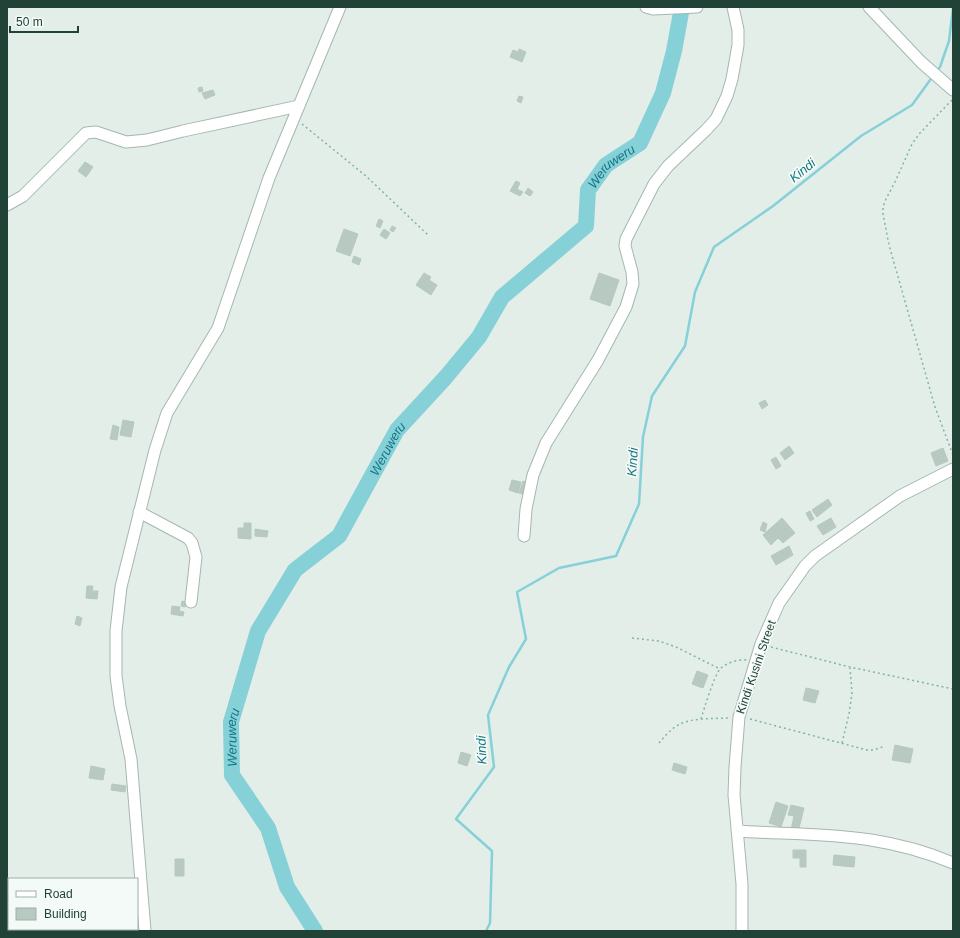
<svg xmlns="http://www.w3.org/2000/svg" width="960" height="938" font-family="Arial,sans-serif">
<rect width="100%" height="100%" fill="#e3eee9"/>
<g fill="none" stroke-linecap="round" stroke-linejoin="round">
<path stroke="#86d0d8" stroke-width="2.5" d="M936,72l4,-5 9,-26 4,-33
M486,931l4,-8 2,-72 -36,-32 38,-52 -6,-52 21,-48 17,-28 -9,-47 42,-24 57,-12 23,-52 4,-67 9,-41 33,-50 10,-54 19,-45 59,-41 88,-70 51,-31 21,-29"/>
<path stroke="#86d0d8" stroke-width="16" id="s1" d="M315,931l-28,-44 -19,-59 -36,-53 -1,-53 27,-91 37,-61 44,-34 58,-106 48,-52 34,-41 23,-40 84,-71 2,-36 18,-25 34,-22 23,-50 11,-42 8,-44"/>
</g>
<path fill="#b8c9c1" stroke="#b5c9bf" d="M519,49l7,3 -4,10 -12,-5 3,-7 5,2z
M202,87l1,4 -4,1 -1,-4z
M213,90l2,5 -10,4 -3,-6z
M519,96l4,1 -2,6 -4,-2z
M85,162l8,5 -7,10 -8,-6z
M516,181l4,2 -3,6 6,3 -3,4 -10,-5z
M528,188l5,4 -3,4 -5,-3z
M379,219l4,2 -3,7 -4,-2z
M392,226l4,2 -3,4 -3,-2z
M344,229l14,5 -8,22 -14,-5z
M384,229l6,4 -4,6 -6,-4z
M354,256l7,3 -2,6 -7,-3z
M424,273l7,4 -2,3 8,5 -6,10 -15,-10z
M599,273l20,7 -9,26 -20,-7z
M765,400l3,5 -6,4 -3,-6z
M123,420l11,2 -3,15 -11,-2z
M113,425l6,2 -2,13 -7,-1z
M789,446l5,7 -9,7 -5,-7z
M943,448l5,13 -12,5 -5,-13z
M776,457l5,9 -5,3 -5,-9z
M512,480l9,2 -3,11 -9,-3z
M523,481l6,2 -4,12 -6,-2z
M828,499l4,6 -15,12 -5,-7z
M810,511l4,8 -4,2 -4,-8z
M782,518l13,15 -12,10 -5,-5 -7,7 -8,-10z
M831,518l5,9 -13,8 -6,-9z
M763,522l4,2 -2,8 -5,-2z
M244,523h7v16l-13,-1v-10h6z
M255,529l13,2 -1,6 -12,-1z
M789,546l4,9 -17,10 -5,-9z
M87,586h6l-1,5h6l-1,8 -11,-1z
M182,601l4,1 -1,5 -4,-1z
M172,606l8,1 -1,4 5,1 -1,4 -12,-2z
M77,616l5,2 -2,8 -5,-2z
M697,671l11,4 -5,13 -11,-4z
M806,688l13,3 -4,12 -12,-3z
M895,745l18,4 -3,14 -18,-3z
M461,752l10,3 -4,11 -9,-3z
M674,763l13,4 -2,7 -13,-4z
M91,766l14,3 -2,11 -14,-2z
M112,784l14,2 -1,6 -14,-2z
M776,802l12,4 -7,21 -12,-4z
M791,805l13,3 -6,24 -7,-2 3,-14 -6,-1z
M793,850h13v17h-6v-9h-7z
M834,855l21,2 -1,10 -21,-2z
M175,859h9v17h-9z"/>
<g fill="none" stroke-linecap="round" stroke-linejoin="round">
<defs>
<path id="minor" d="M646,7l7,2 44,-2
M869,7l52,55 32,28
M7,205l16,-9 63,-63 10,-1 30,10 21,-2 36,-9 116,-25
M139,512l49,26 4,5 4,14 -5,45
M524,536l2,-27 7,-34 13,-32 52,-83 28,-53 7,-23 -1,-12 -7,-26 1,-7 28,-55 14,-18 38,-36 10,-11 11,-23 5,-17 6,-34v-15l-5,-23
M737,831c44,3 90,2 134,9 26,4 58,13 82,23
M7,893l2,1
M145,931l-14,-172 -11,-53 -4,-30v-45l5,-44 34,-137 12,-37 51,-85 51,-150 71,-171
M742,931v-47l-8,-89 1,-28 4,-50 22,-73 18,-41 26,-37 10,-10 85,-60 53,-27"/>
</defs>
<use href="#minor" stroke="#a5b7b0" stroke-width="13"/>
<path stroke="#81b5a2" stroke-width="1.5" stroke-dasharray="2 3" stroke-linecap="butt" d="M952,100l-32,33 -8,11 -17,38 -9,17 -3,8v7l6,31 46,162 18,48
M302,124l64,52 62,59
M632,638l27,3 17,6 44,22
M771,647l79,20 103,22
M701,719c3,-10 13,-43 19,-50 6,-6 18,-10 27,-9
M750,719l117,31h7l11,-4
M659,743c5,-6 10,-12 16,-16 14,-10 36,-8 53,-9
M842,743l7,-29 3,-21 -2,-25"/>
<use href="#minor" stroke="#fff" stroke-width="11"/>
</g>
<g text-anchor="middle" stroke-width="3.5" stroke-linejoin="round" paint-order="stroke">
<g font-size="12" fill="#214237" stroke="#f4faf7">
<text transform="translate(756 667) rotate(-71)" y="4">Kindi Kusini Street</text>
</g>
<g font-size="13" font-style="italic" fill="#157784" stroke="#f4faf7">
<text dy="5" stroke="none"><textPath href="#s1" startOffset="924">Weruweru</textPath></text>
<text transform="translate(802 170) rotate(-39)" y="5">Kindi</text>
<text dy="5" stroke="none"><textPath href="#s1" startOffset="553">Weruweru</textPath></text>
<text transform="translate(632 462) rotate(-86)" y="5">Kindi</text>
<text dy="5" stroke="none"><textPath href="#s1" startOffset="216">Weruweru</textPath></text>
<text transform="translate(481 750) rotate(-92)" y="5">Kindi</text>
</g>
</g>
<rect width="960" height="938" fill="none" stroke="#214237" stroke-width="16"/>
<rect x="8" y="878" width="130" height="52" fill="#f4faf7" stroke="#a0b0aa"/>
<rect x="16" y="891" width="20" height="6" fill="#ffffff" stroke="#a0b0aa"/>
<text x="44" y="898" font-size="12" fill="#214237">Road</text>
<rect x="16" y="908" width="20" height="12" fill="#b8c9c1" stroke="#a0b0aa"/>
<text x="44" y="918" font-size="12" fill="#214237">Building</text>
<path d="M10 26v6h68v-6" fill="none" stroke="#214237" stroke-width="2"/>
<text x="16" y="26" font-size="12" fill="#214237" stroke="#f4faf7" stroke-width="3" paint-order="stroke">50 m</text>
</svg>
